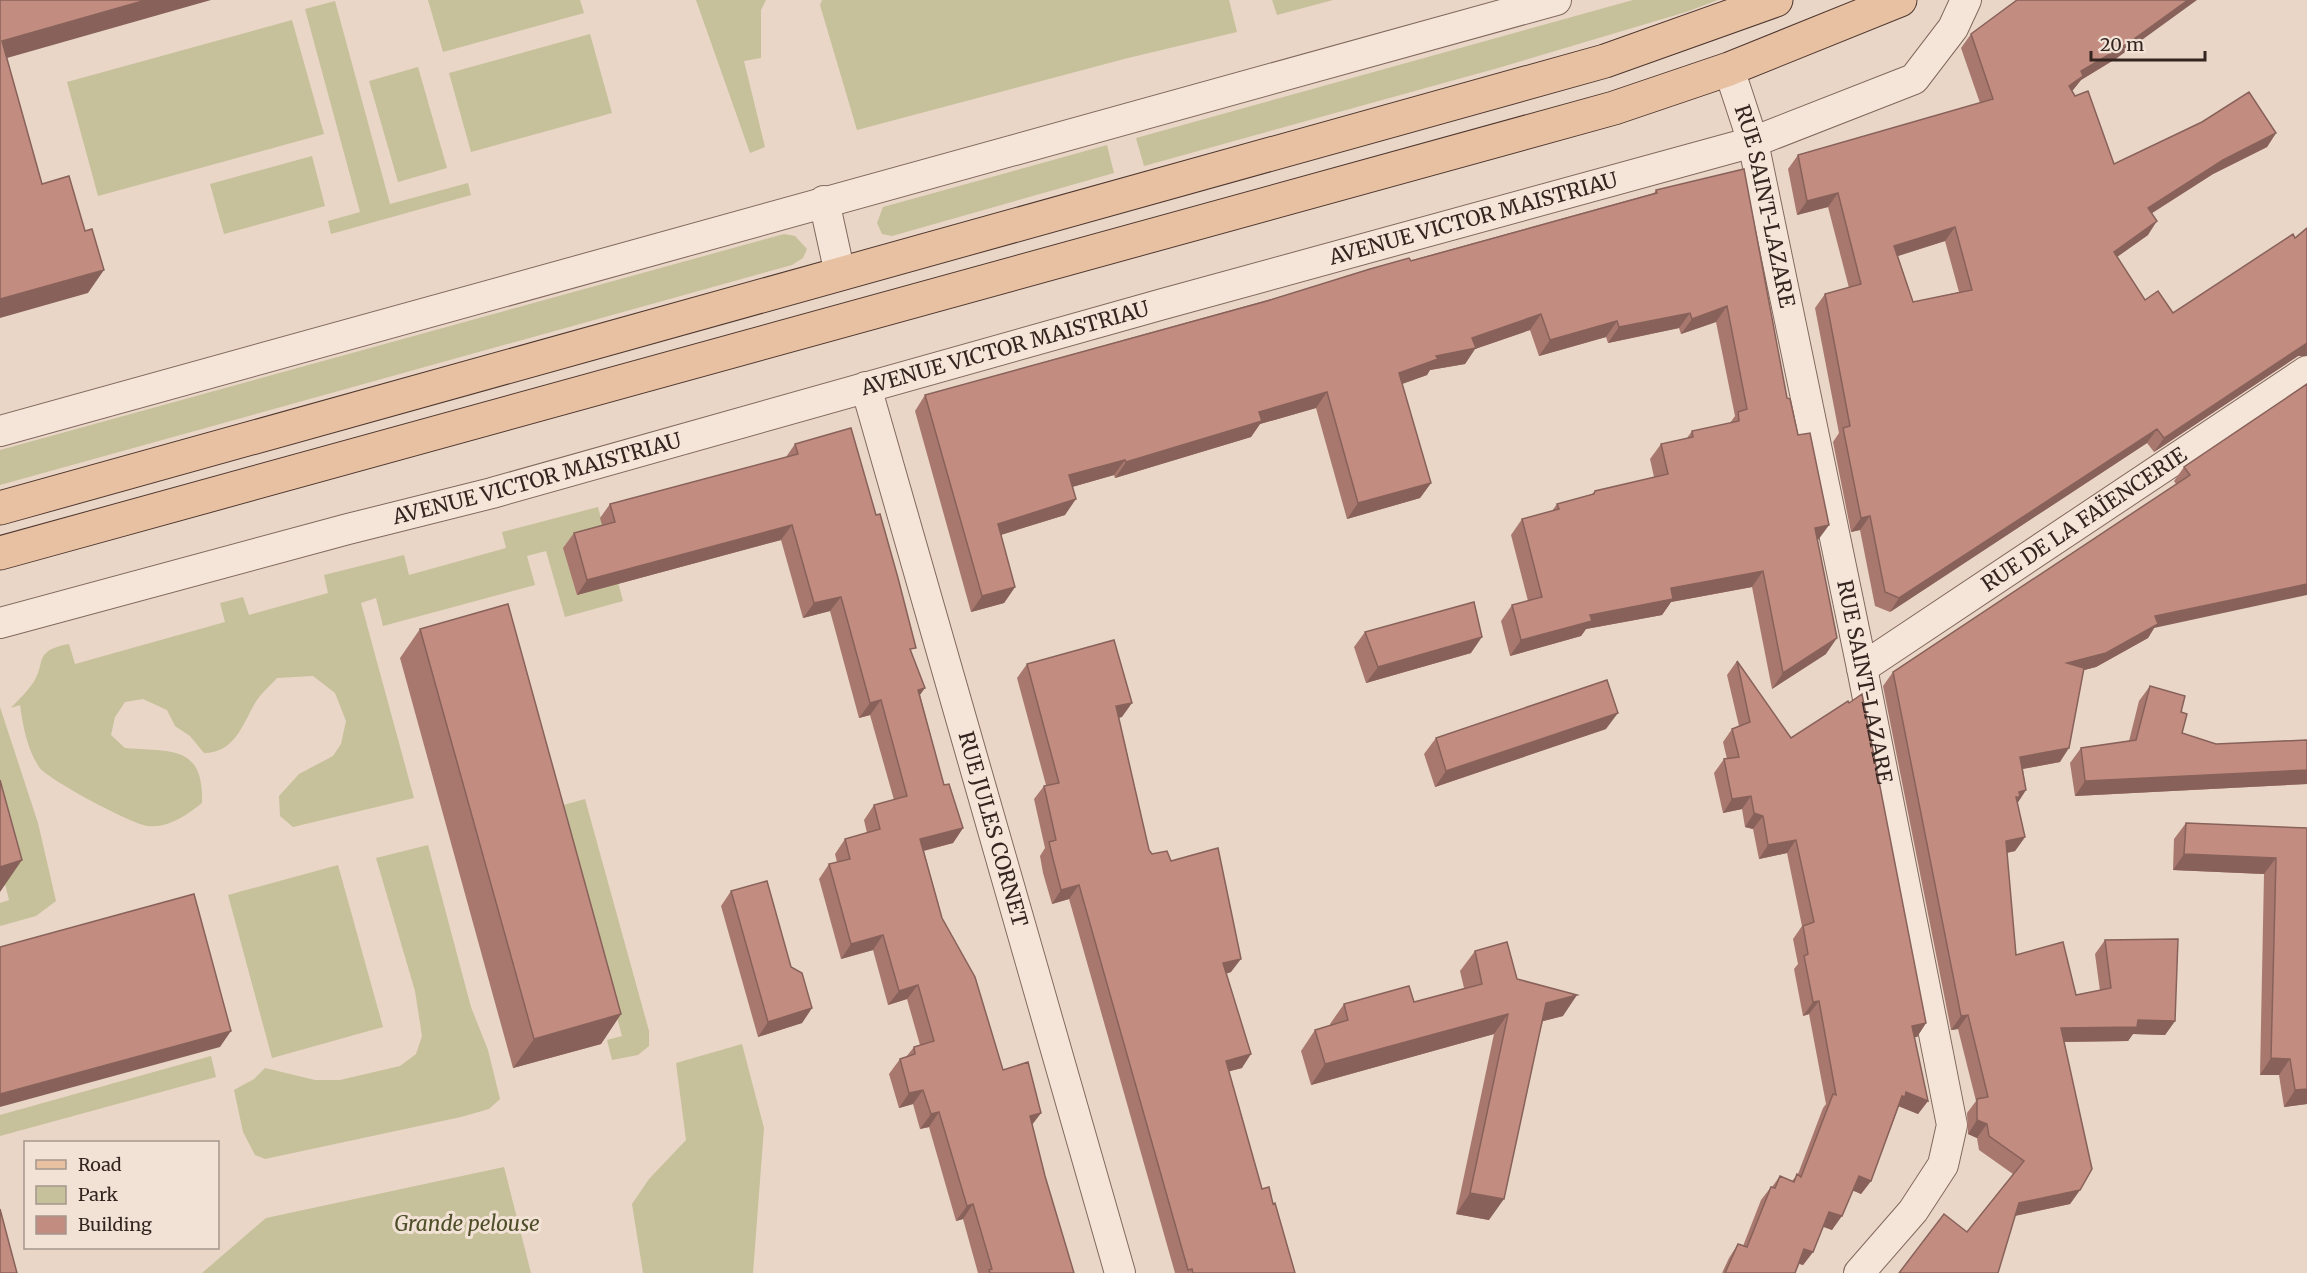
<svg xmlns="http://www.w3.org/2000/svg" width="2307" height="1273" font-family="Merriweather,serif">
<rect width="100%" height="100%" fill="#e9d6c6"/>
<path fill="#c6c09b" d="M428,0h152l4,13 -141,39z
M696,0h70l-5,10v48l-17,3 21,86 -15,6z
M822,0h407l8,32 -109,26 -271,72 -37,-125z
M1272,0h61l-56,15z
M1633,0h85l-32,12 -188,56 -354,98 -8,-28z
M335,1l55,203 78,-21 3,12 -140,39 -3,-13 32,-9 -55,-203z
M292,20l32,114 -226,62 -31,-114z
M590,34l22,79 -141,39 -22,-79z
M418,67l29,101 -49,14 -29,-101z
M1107,145l7,28 -222,63 -10,-2 -5,-11 6,-16z
M312,156l13,50 -101,28 -14,-50z
M784,234l11,2 12,13 -4,9 -11,7 -792,220v-35z
M598,507l25,94 -58,16 -19,-66 -19,5 8,29 -152,41 -7,-28 -15,5 53,195 -121,29 -13,-11 -1,-20 20,-22 34,-18 8,-12 5,-23 -11,-28 -22,-17 -36,2c-7,8 -17,16 -22,25 -13,23 -21,50 -51,50l-14,-17 -15,-10 -8,-16 -24,-11 -18,3 -10,15 -4,18 14,13c45,4 79,-4 77,55 -15,12 -33,25 -54,23 -15,-1 -101,-47 -109,-59 -12,-18 -16,-41 -19,-62l-9,3c7,-8 16,-16 22,-25 14,-21 -1,-32 36,-39l6,20 150,-42 -5,-19 23,-6 6,18 79,-22 -4,-18 80,-20 5,20 97,-27 -4,-16z
M0,707l38,116 18,78 -20,15 -36,10v-23l9,-3 -9,-36z
M585,799l64,232v15l-11,9 -26,5 -5,-20 15,-4 -62,-230z
M428,845l43,162 17,43 12,49 -11,10 -28,8 -196,42 -10,-4 -12,-23 -9,-42 20,-11 11,-11 50,12h25l60,-14 16,-12 6,-18 -7,-45 -39,-133z
M338,865l45,162 -111,31 -44,-163z
M742,1044l22,84 -11,145h-110l-11,-69 17,-25 37,-39 -10,-77z
M211,1056l5,21 -216,59v-21z
M504,1167l27,106h-329l64,-55z"/>
<g fill="none" stroke-linecap="round" stroke-linejoin="round">
<defs>
<g id="street">
<path id="s1" d="M1729,69l24,73 109,526 90,457 -9,40 -30,46 -54,62"/>
<path d="M824,201l16,73"/>
<path id="s2" d="M866,387l254,886"/>
<path d="M0,431l1556,-431"/>
<path id="s3" d="M0,623l348,-94 144,-36 671,-189 590,-162 161,-63 39,-51 13,-28"/>
<path id="s4" d="M1862,668l445,-297"/>
</g>
<path id="primary" d="M0,508l1605,-447 171,-61
M0,553l1614,-445 115,-39 171,-69"/>
</defs>
<use href="#street" stroke="#82685e" stroke-width="32"/>
<use href="#primary" stroke="#503831" stroke-width="35"/>
<use href="#street" stroke="#f5e5d8" stroke-width="30"/>
<use href="#primary" stroke="#e8c1a2" stroke-width="33"/>
</g>
<path fill="#a8786e" fill-rule="evenodd" d="M1971,34l146,24 -36,22 -9,11 42,73 162,-31 -9,14 -54,27 -61,39 -4,22 -31,22 28,43 28,13 122,-75 12,-10v128h-9l-144,96 -7,-9 -257,169 -15,-6 -15,-76 -9,2 -18,-90 6,-9 -24,-125 10,-14 24,-6 -21,-81 -31,8 -9,-46 10,-14 182,-52 -19,-55zM1945,241l14,51 -46,10 -15,-46z
M1656,190l131,208 11,37 31,90 -12,16 9,113 -54,35 -20,-102 -81,15 -9,13 -76,14 -5,7 -71,20 -9,-35 11,-16 16,-4 -17,-66 11,-16 30,-8 5,-7 35,-10 3,-3 59,-14 -4,-18 11,-15 26,-6 5,-7 38,-8 5,-7 -19,-94 -35,12 -2,-6 -71,15 -2,-6 -67,19 -9,-26 -55,19 -10,15 -35,6 -3,5 -25,9 29,99 -11,15 -73,21 -31,-111 -56,16 -9,13 -136,41 -1,-3 -42,12 -7,28 -64,20 14,52 -11,16 -33,9 -56,-201 10,-16 729,-202z
M2307,384l-159,254 -52,29 -12,3 -24,92 -37,7 3,21 -9,13 8,34 -10,14 -8,2 9,102 60,40 24,-4 -5,-37 10,-14 70,81 -10,14 -32,-1 -5,7 -64,1 16,148 -10,14 -55,12 -48,16 46,-58 -34,-24 -2,-12 -9,-4 -1,-21 9,-12 -18,-72 -7,1 -68,-344 10,-14 283,-188 -2,-3 10,-14z
M795,444l117,210 8,41 24,90 19,43 -10,15 -29,8 18,67 61,152 38,43 -9,12 13,51 29,97h-96l-15,-54 -7,2 -27,-94 -9,2 -7,-25 -14,4 -10,-34 11,-15 6,-2 8,-10 6,-2 -13,-46 -19,6 -15,-55 -32,9 -22,-80 10,-15 8,-2 -2,-8 10,-15 22,-6 -3,-13 10,-15 20,-5 -24,-85 -11,3 -29,-107 -27,7 -22,-78 -204,55 -14,-47 11,-15 28,-8 -2,-7 10,-14 176,-47z
M420,629l201,385 -20,30 -88,24 -113,-410z
M1365,632l106,21 -105,30 -12,-36z
M1737,661l189,362 -9,14h-3l14,64 -10,13 -19,-8 -28,75 -10,13 -8,-4 -21,40 -9,-3 -10,25 -10,13 -4,-1 -4,9h-73l7,-15 9,-14 5,2 18,-46 10,-13h1l8,-11 12,5 6,-7 25,-66 3,-4 -17,-90 -6,2 -9,-47 4,-5 -5,-25 9,-13 -15,-73 -28,6 -6,-30 -8,-2 -3,-18 -19,4 -9,-40 10,-14h3l-4,-17 9,-13 7,-3 -12,-51z
M1027,664l95,53 -3,1 30,132 3,4 19,7 60,111 -5,2 16,94 -13,3 33,118 11,15 22,69h-120l-106,-374 -17,5 -9,-31 -3,-17 5,-8 -11,-49 10,-13 2,-1 -29,-107z
M2150,686l31,26 1,21 34,11 91,-4v44l-232,12 -5,-33 11,-15 48,-7 10,-40z
M1606,729l-171,58 -11,-33 12,-16z
M2186,823l121,5v276l-23,3 -5,-32h-19l4,-201 -91,-4 1,-31z
M731,891l60,76 21,41 -10,15 -44,14 -37,-131z
M1475,951l42,28 46,37 -20,5 -54,199 -33,-6 38,-180 -183,51 -10,-34 14,-21 15,-5v-1l14,-20 70,-2 50,-14 -4,-17z"/>
<path fill="#88625a" d="M146,0h65l-211,60 2,-19z
M2188,0h9l-80,58 -36,22 -8,10 -13,10 21,-29z
M2276,133l-9,14 -54,27 -75,48 10,-14 75,-48z
M1838,193l-10,14 -31,8 10,-14z
M2157,221l-9,14 -44,31 10,-14z
M1955,227l-10,14 -60,19 9,-14z
M104,270l-16,23 -88,25v-19z
M1727,306l-11,16 -35,12 11,-15z
M1690,313l-11,15 -71,15 11,-16z
M1541,314l-11,16 -55,19 -10,15 -35,6 -3,5 -39,14 11,-16 73,-35z
M1617,321l-11,16 -67,19 11,-16z
M2307,343v13h-9l-144,96 10,-14z
M1327,392l-11,16 -56,16 -9,13 -136,41 11,-16 133,-50z
M2157,429l-10,14 -257,169 9,-14z
M1125,460l-11,15 -56,16 11,-16z
M1431,483l-11,15 -73,21 11,-16z
M1076,499l-11,16 -78,24 11,-15z
M1870,516l-10,14 -9,2 10,-14z
M792,525l-11,15 -204,55 10,-15z
M1829,525l-11,15 -14,4 11,-16z
M1763,571l-11,16 -81,15 -9,13 -76,14 -5,7 -71,20 11,-16 69,-25 81,-27z
M2307,584v11l-153,33 -6,10 -52,29 -39,10 10,-14 88,-47z
M1015,587l-11,16 -33,9 11,-16z
M841,597l-11,14 -27,7 11,-15z
M1482,637l-11,16 -105,30 12,-16z
M1837,638l-11,16 -54,35 11,-16z
M925,688l-10,14 3,-12z
M881,700l-11,15 -11,3 11,-15z
M1132,703l-10,14 -15,3 9,-14z
M1618,713l-12,16 -171,58 11,-16z
M2069,748l-9,14 -49,9 9,-14z
M2307,770v14l-232,12 10,-15z
M2026,790l-9,14 -7,7 9,-19z
M1751,796l-9,13 -19,4 9,-14z
M1754,813l9,3 -10,13 -8,-2z
M963,828l-10,15 -43,11 10,-15z
M2025,837l-10,14 -19,4 10,-14z
M1796,840l-9,13 -28,6 9,-14z
M2184,854l92,4 -12,16 -91,-4z
M22,860l-22,32v-25z
M1079,885l-10,14 -17,5 9,-14z
M883,935l-10,15 -32,9 10,-15z
M1241,959l-10,13 -18,5 10,-14z
M918,985l-11,14 -19,6 11,-14z
M1577,995l-14,21 -31,8 14,-21z
M1819,1001l-10,13 -6,2 10,-14z
M812,1008l-10,15 -44,14 10,-15z
M621,1014l-20,30 -88,24 21,-29z
M1508,1014l-14,20 -183,51 14,-21z
M1968,1015l-10,14 -7,1 10,-14z
M2138,1020l37,1 -10,14 -32,-1 -5,7 -77,1 10,-14z
M1926,1023l-9,14 -15,2 10,-13z
M231,1031l-11,16 -220,60v-13z
M1251,1054l-9,14 -26,7 10,-14z
M2271,1058l19,1 -11,16h-19z
M2307,1089v15l-23,3 11,-17z
M923,1090l-10,14 -14,4 10,-15z
M1906,1092l22,9 -10,13 -20,-8 4,-10z
M939,1112l-10,15 -9,2 11,-15z
M1041,1113l-11,14v-11z
M1977,1120l10,4 -10,14 -9,-4z
M1859,1176l12,5 -10,13 -12,-5z
M2080,1190l-10,14 -61,13 10,-14z
M1470,1193l34,6 -15,21 -33,-6z
M973,1204l-10,15 -7,2 11,-15z
M1829,1212l13,4 -10,14 -12,-5z
M1804,1249l9,3 -10,13 -8,-3z"/>
<path fill="#c38c80" stroke="#88625a" stroke-width="1.5" fill-rule="evenodd" d="M0,0h146l-144,41 40,143 27,-8 16,55 7,-2 12,41 -104,29z
M2017,0h171l-61,44 -46,27 2,5 -14,10 6,10 13,-5 26,73 88,-42 47,-30 27,41 -53,27 -75,48 9,13 -43,31 31,48 13,-9 15,22 120,-79 2,4 12,-10v115l-143,95 -7,-9 -258,169 -14,-6 -15,-76 -9,2 -18,-90 7,-2 -25,-132 36,-10 -23,-91 -31,8 -9,-46 195,-56 -22,-65zM1955,227l17,63 -59,12 -19,-56z
M1744,169l43,229 3,1 8,36 12,-2 19,92 -14,3 22,110 -54,35 -20,-102 -92,17 2,11 -83,16 2,6 -71,19 -9,-35 30,-8 -20,-78 37,-10 -2,-5 37,-10 1,-3 73,-17 -7,-30 32,-7 -1,-6 47,-10 -1,-9 9,-3 -20,-103 -35,13 -2,-6 -71,14 -2,-6 -67,19 -9,-26 -69,24 4,10 -40,8 2,3 -39,14 32,110 -73,20 -31,-111 -68,20 3,9 -136,41 -1,-2 -56,15 7,24 -78,25 17,63 -33,9 -57,-201 342,-94 103,-32 39,-11 2,3 246,-68 -1,-3z
M2307,384v200l-152,32 3,8 -52,29 -39,10 17,5 -15,80 -49,9 6,33 -7,2 1,5h-4l9,40 -19,4 10,114 47,-13 13,53 35,-7 -6,-48 73,-1 -3,82 -37,-1 -1,7 -76,1 31,141 -12,21 -61,13 -21,70h-99l45,-59 23,18 57,-71 -35,-25 -2,-12 -10,-4v-21l11,-2 -20,-82 -7,1 -68,-344 297,-197 -6,-8z
M851,428l25,87 4,-1 18,64 18,70 -6,1 15,39 -7,2 26,95 5,-1 14,44 -43,11 22,79 33,59 28,93 25,-8 13,51 -11,3 15,60 29,97h-84l-1,-3 3,-1 -19,-65 -6,2 -28,-94 -8,2 -8,-24 -14,3 -9,-34 15,-5 -1,-7 20,-6 -16,-56 -19,6 -16,-56 -32,9 -22,-80 21,-5 -5,-20 35,-10 -6,-24 33,-9 -26,-96 -11,3 -29,-106 -27,6 -22,-78 -205,55 -13,-47 41,-11 -5,-18 188,-50 -3,-10z
M1474,602l8,35 -104,30 -13,-35z
M508,604l113,410 -87,25 -114,-410z
M1114,640l18,63 -16,3 33,144 3,4 15,-3 4,10 47,-13 23,111 -18,4 28,91 -25,7 36,128 7,-2 4,17 2,-1 20,70h-102l-1,-4 -4,1 -109,-385 -18,5 -8,-31 -4,-17 7,-2 -12,-54 15,-3 -32,-119z
M1737,661l54,77 57,-37 1,2 13,-9 64,329 -14,3 16,75 -22,-9 -1,5 -3,-1 -31,85 -12,-5 -17,40 -13,-4 -16,40 -9,-3 -9,24h-70l13,-29 9,3 24,-60 4,1 5,-12 14,6 3,-8 4,3 32,-83 3,1 -17,-94 -6,1 -9,-46 4,-2 -5,-28 11,-4 -18,-82 -28,5 -5,-29 -9,-3 -3,-17 -19,3 -8,-40 15,-2 -7,-28 18,-7z
M1607,680l11,33 -172,58 -10,-33z
M2150,686l35,10 -4,16 6,2 -5,19 34,11 91,-4v30l-222,11 -4,-33 55,-8z
M0,780l22,80 -22,7z
M2186,823l121,5v261l-12,1 -5,-31 -19,-1 5,-200 -92,-4z
M767,881l24,86 11,6 10,35 -44,14 -37,-131z
M194,894l37,137 -231,63v-147z
M1507,942l10,37 60,16 -31,8 -42,196 -34,-6 38,-179 -183,50 -10,-34 33,-10 -4,-16 65,-18 5,16 68,-18 -7,-33z
M0,1209l17,64h-17z"/>
<g text-anchor="middle" stroke-width="6" stroke-linejoin="round" paint-order="stroke">
<g font-size="21" fill="#342520" stroke="#f1e2d5">
<text dy="7" stroke="none"><textPath href="#s1" startOffset="142">RUE SAINT-LAZARE</textPath></text>
<text dy="7" stroke="none"><textPath href="#s3" startOffset="1528">AVENUE VICTOR MAISTRIAU</textPath></text>
<text dy="7" stroke="none"><textPath href="#s3" startOffset="1042">AVENUE VICTOR MAISTRIAU</textPath></text>
<text dy="7" stroke="none"><textPath href="#s3" startOffset="556">AVENUE VICTOR MAISTRIAU</textPath></text>
<text dy="7" stroke="none"><textPath href="#s4" startOffset="267">RUE DE LA FAÏENCERIE</textPath></text>
<text dy="7" stroke="none"><textPath href="#s1" startOffset="628">RUE SAINT-LAZARE</textPath></text>
<text dy="7" stroke="none"><textPath href="#s2" startOffset="460">RUE JULES CORNET</textPath></text>
</g>
<g font-size="21" font-style="italic" fill="#4e4e29" stroke="#f1e2d5">
<text x="467" y="1231">Grande pelouse</text>
</g>
</g>
<rect x="24" y="1141" width="195" height="108" fill="#f1e2d5" stroke="#a5968d" stroke-width="1.5"/>
<rect x="36" y="1160" width="30" height="9" fill="#e8c1a2" stroke="#a5968d" stroke-width="1.5"/>
<text x="78" y="1171" font-size="18" fill="#342520">Road</text>
<rect x="36" y="1186" width="30" height="18" fill="#c6c09b" stroke="#a5968d" stroke-width="1.5"/>
<text x="78" y="1201" font-size="18" fill="#342520">Park</text>
<rect x="36" y="1216" width="30" height="18" fill="#c38c80" stroke="#a5968d" stroke-width="1.5"/>
<text x="78" y="1231" font-size="18" fill="#342520">Building</text>
<path d="M2091 51v9h114v-9" fill="none" stroke="#342520" stroke-width="3"/>
<text x="2100" y="51" font-size="18" fill="#342520" stroke="#f1e2d5" stroke-width="4.5" paint-order="stroke">20 m</text>
</svg>
